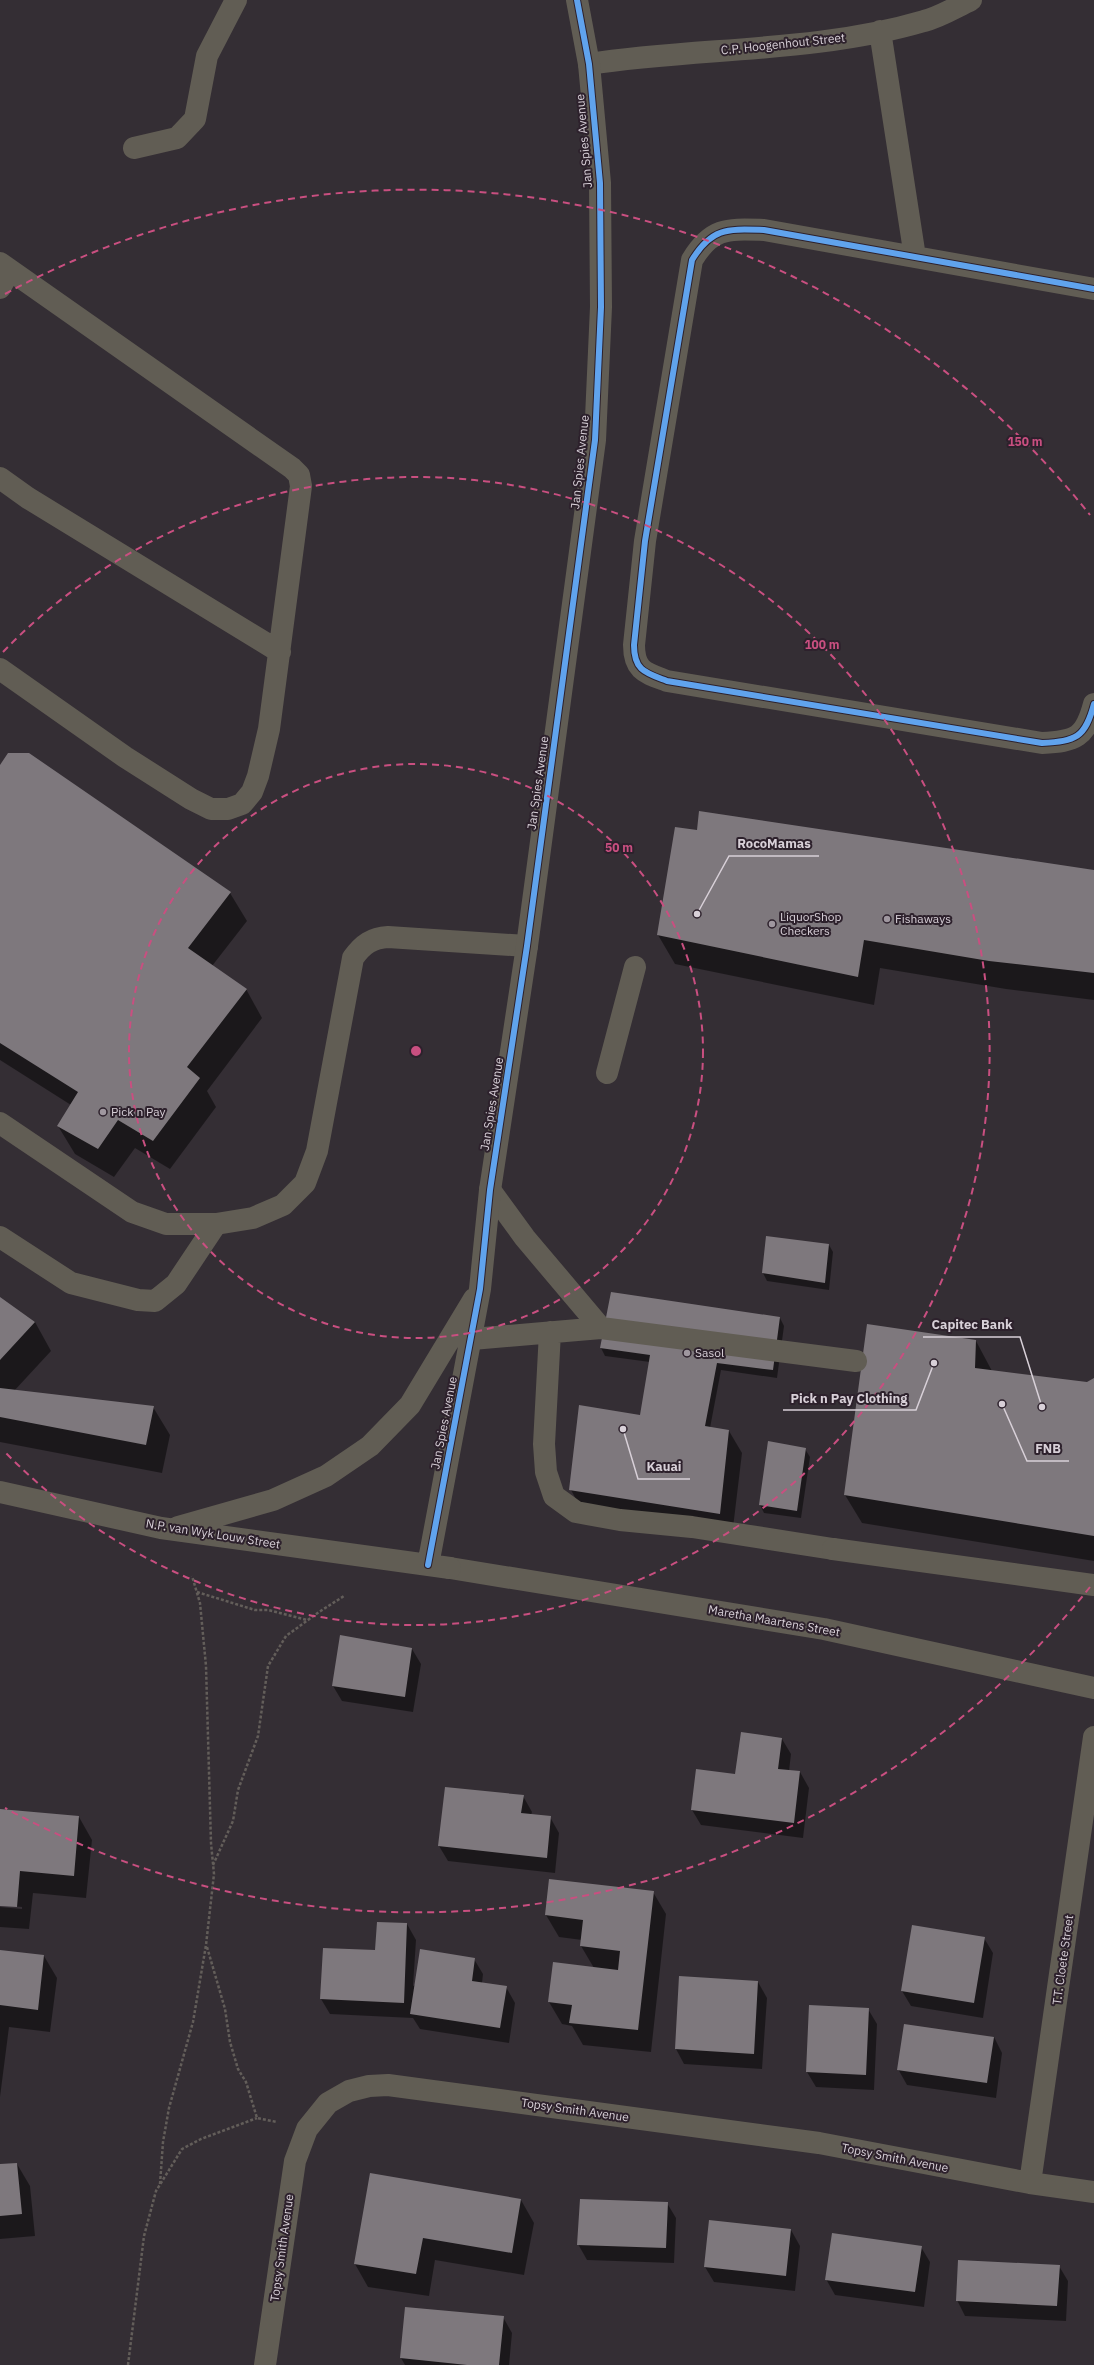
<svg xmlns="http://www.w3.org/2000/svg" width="1094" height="2365" font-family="'IBM Plex Sans',sans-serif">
<rect width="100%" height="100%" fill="#342e34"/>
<path fill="#0007" d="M0,766l230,127 17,28 -35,45 34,23 16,29 -55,73 9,16 -46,62 -35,-21 -21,29 -39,-23 -17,-28 13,-21 -71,-45z
M1094,871v129l-88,-11 -126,-21 -6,37 -199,-41 -17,-29z
M829,1245l4,7 -4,38 -62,-9 -4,-8z
M0,1298l35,24 16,29 -37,40 139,16 17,28 -8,38 -162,-31z
M780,1318l4,8 -7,52 -56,-8 -11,58 19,3 13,22 -10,83 -149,-24 -12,-22 70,-74 9,-54 -45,-6 -4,-8z
M976,1341l16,30 95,12 7,-4v182l-232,-38 -17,-28z
M769,1442l36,7 5,8 -9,61 -37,-5 -4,-8z
M412,1649l9,15 -8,48 -71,-11 -9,-15z
M782,1739l9,15 -2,17 11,1 9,16 -6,50 -102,-13 -9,-15z
M523,1796l9,16 -1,3 19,2 9,16 -4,40 -107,-12 -9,-15z
M0,1810l79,7 13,23 -6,58 -53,-5 -4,36 -29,-2v-20l22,2v-2l-22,-2z
M653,1892l13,22 -15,138 -68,-7 -11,-19 -10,-2 -13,-22 45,-34 -13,-22 1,-6 -23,-3 -13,-22z
M407,1924l9,16 -3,46 61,-27 9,15 -1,9 24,4 9,16 -6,40 -89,-14 -7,-11 -83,-4 -9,-15z
M984,1938l9,15 -10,65 -72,-12 -9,-15z
M0,1951l44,5 13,22 -7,54 -41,-5 -9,70z
M680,1977l78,5 9,16 -5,71 -78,-5 -8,-15z
M868,2009l9,15 -3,66 -58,-3 -9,-15z
M994,2037l8,16 -6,45 -89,-13 -9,-16z
M17,2164l13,22 5,50 -35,3v-74z
M371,2174l150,26 13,23 -10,52 -89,-15 -6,36 -61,-9 -13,-23z
M667,2203l9,15 -2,45 -87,-3 -9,-16z
M791,2230l9,16 -5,45 -81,-9 -9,-15z
M921,2247l9,15 -6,45 -89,-12 -9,-16z
M1059,2266l9,15 -2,40 -101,-5 -8,-16z
M406,2308l97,9 9,16 -3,32h-104l-4,-7z"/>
<path fill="#7e787d" d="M8,753h21l202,139 -43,56 59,41 -60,78 13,11 -47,63 -35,-21 -20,29 -41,-23 21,-34 -78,-49v-278z
M699,811l395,59v103l-105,-12 -125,-21 -6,37 -201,-42 18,-108 22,3z
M766,1236l63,8 -4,39 -63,-10z
M611,1292l169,25 -7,53 -56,-7 -12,63 24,4 -9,84 -151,-24 10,-85 61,10 10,-60 -50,-7z
M0,1297l35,25 -35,38z
M867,1324l109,16 -1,28 112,14 7,-4v158l-250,-41z
M0,1388l154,18 -8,39 -146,-28z
M768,1441l38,7 -9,63 -38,-6z
M340,1635l72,13 -7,49 -73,-11z
M741,1732l41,6 -4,31 22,2 -6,52 -103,-13 5,-41 39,5z
M445,1787l79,8 -3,18 30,3 -4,42 -109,-12z
M0,1809l79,7 -5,60 -54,-5 -3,36 -17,-1z
M549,1879l105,12 -16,139 -69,-7 3,-18 -24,-3 5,-40 65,8 2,-19 -40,-5 3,-26 -38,-5z
M377,1922l30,1 -3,80 -84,-4 3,-51 52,2z
M912,1925l73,12 -11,66 -73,-12z
M420,1949l55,9 -3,23 35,5 -7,42 -90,-14z
M0,1950l44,5 -6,55 -38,-5z
M679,1976l79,5 -4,73 -79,-5z
M809,2005l60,3 -3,67 -60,-3z
M904,2024l90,13 -7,46 -90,-13z
M17,2163l5,51 -22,2v-52z
M370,2173l151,26 -9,54 -89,-15 -7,36 -62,-10z
M580,2199l88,3 -2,46 -89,-3z
M709,2220l82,9 -5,47 -82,-9z
M832,2233l90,13 -7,46 -90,-12z
M958,2260l102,5 -3,41 -101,-5z
M405,2307l99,9 -5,49h-32l-67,-7z"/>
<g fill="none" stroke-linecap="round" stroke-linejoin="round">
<path stroke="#635e5a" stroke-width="2.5" stroke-dasharray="3 2" stroke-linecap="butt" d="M197,1592l58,18h13l39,10
M213,1865l20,-44 5,-31 20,-54 10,-70 18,-30 33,-24 25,-16
M207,1947l18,62 5,33 8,27 8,13 11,36 20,4
M160,2184l3,-42 6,-34 24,-86 13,-77 8,-71 -3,-31 -5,-177 -6,-63 -8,-27
M128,2365l16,-129 12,-45 26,-42 19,-10 56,-21"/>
<path stroke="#615d54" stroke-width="22" d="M607,1073l28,-106
M0,1123l132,89 34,12h50l37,-6 30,-13 22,-22 12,-32 36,-193c10,-14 19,-20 35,-21l139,9
M490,1190l35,48 76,90
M0,1237l71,46 67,17 17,1 21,-17 40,-60
M550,1332l-6,112 2,28 8,24 22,16 44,8 72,7 141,22
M472,1339l129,-11 255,33"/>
<path stroke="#615d54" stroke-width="22" d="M880,31l35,226
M589,64c111,-17 226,-11 335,-43 16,-4 32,-14 47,-21
M134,148l43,-10 18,-19 12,-63 29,-56
M0,263l292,205 7,7 2,11 -32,243 -11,47 -6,16 -10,12 -14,5h-17l-20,-10 -66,-42 -125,-88
M0,288l10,-18
M1094,289l-330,-59c-36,-1 -52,-3 -72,30l-47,281 -11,104c0,26 12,28 33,36l375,62c34,-2 43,-5 52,-39
M0,478l28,20 252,154
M833,1549l261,36
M450,1568l374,61 270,59
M1030,2183l64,-446
M265,2365l30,-204 12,-32 21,-26 21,-12 20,-5 19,-1 431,58 211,40 64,9"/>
<path stroke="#615d54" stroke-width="22" d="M0,1492l161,36 289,40
M178,1527l95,-27 53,-24 44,-30 40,-41 64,-106
M428,1565l52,-276 10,-99 37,-244 68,-506 6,-133 -1,-124 -11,-119 -12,-64"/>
<defs>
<path id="cycleway" d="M1094,289l-330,-59c-36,-1 -52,-3 -72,30l-47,281 -11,104c0,26 12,28 33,36l375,62c34,-2 43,-5 52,-39
M428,1565l52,-276 10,-99 37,-244 68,-506 6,-133 -1,-124 -11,-119 -12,-64"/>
</defs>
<use href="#cycleway" stroke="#2d212c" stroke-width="8"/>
<use href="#cycleway" stroke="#60a3ed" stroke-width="6"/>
</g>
<g fill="none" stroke="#c94f80" stroke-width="2" stroke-dasharray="7 5">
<circle cx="416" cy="1051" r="287"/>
<path d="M3 652A574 574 0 1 1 3 1450"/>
<path d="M1090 1587A861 861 0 0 1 5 1808M5 294A861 861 0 0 1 1090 515"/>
</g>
<g fill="#9f979f" stroke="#2d212c" stroke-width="1.5">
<circle cx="887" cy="919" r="4"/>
<circle cx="772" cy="924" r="4"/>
<circle cx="103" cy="1112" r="4"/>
<circle cx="687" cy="1353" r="4"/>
</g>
<g text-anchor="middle" stroke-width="4" stroke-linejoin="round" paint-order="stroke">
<g font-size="12" fill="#d8d0d8" stroke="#2d212c">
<text transform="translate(783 44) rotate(-6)" y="4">C.P. Hoogenhout Street</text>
<text transform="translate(584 141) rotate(-95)" y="4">Jan Spies Avenue</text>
<text transform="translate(580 462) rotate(-84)" y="4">Jan Spies Avenue</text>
<text transform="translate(538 783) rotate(-82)" y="4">Jan Spies Avenue</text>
<text transform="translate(492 1104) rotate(-81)" y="4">Jan Spies Avenue</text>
<text transform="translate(444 1423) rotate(-79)" y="4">Jan Spies Avenue</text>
<text transform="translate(213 1534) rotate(9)" y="4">N.P. van Wyk Louw Street</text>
<text transform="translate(774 1621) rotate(10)" y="4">Maretha Maartens Street</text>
<text transform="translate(1063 1960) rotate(-82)" y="4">T.T. Cloete Street</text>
<text transform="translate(575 2110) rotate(8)" y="4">Topsy Smith Avenue</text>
<text transform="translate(895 2158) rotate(11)" y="4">Topsy Smith Avenue</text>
<text transform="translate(282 2248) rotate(-82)" y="4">Topsy Smith Avenue</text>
</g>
<g font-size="12" fill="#d8d0d8" stroke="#2d212c" text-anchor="start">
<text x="780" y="921">LiquorShop<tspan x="780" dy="14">Checkers</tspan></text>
<text x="895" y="923">Fishaways</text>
<text x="111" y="1116">Pick n Pay</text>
<text x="695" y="1357">Sasol</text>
</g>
</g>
<circle cx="416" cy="1051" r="6" fill="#c94f80" stroke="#2d212c" stroke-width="2"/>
<g font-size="12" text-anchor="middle" font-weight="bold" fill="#c94f80" stroke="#2d212c" stroke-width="4" stroke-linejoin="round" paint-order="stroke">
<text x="1025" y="446">150 m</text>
<text x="822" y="649">100 m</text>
<text x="619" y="852">50 m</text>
</g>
<path fill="none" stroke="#d8d0d8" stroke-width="1.5" d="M697 914L729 856H819M1042 1407L1020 1337H923M934 1363L916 1410H783M1002 1404L1027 1461H1069M623 1429L638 1479H690"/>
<g fill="#d8d0d8" stroke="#2d212c" stroke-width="1.5">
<circle cx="697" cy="914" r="4"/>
<circle cx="1042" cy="1407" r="4"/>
<circle cx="934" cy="1363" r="4"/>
<circle cx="1002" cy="1404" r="4"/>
<circle cx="623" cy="1429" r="4"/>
</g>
<g font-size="13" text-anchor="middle" font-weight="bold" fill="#d8d0d8" stroke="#2d212c" stroke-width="4" stroke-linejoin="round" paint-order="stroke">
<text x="774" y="848">RocoMamas</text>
<text x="972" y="1329">Capitec Bank</text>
<text x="849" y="1403">Pick n Pay Clothing</text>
<text x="1048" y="1453">FNB</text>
<text x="664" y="1471">Kauai</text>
</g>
</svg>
